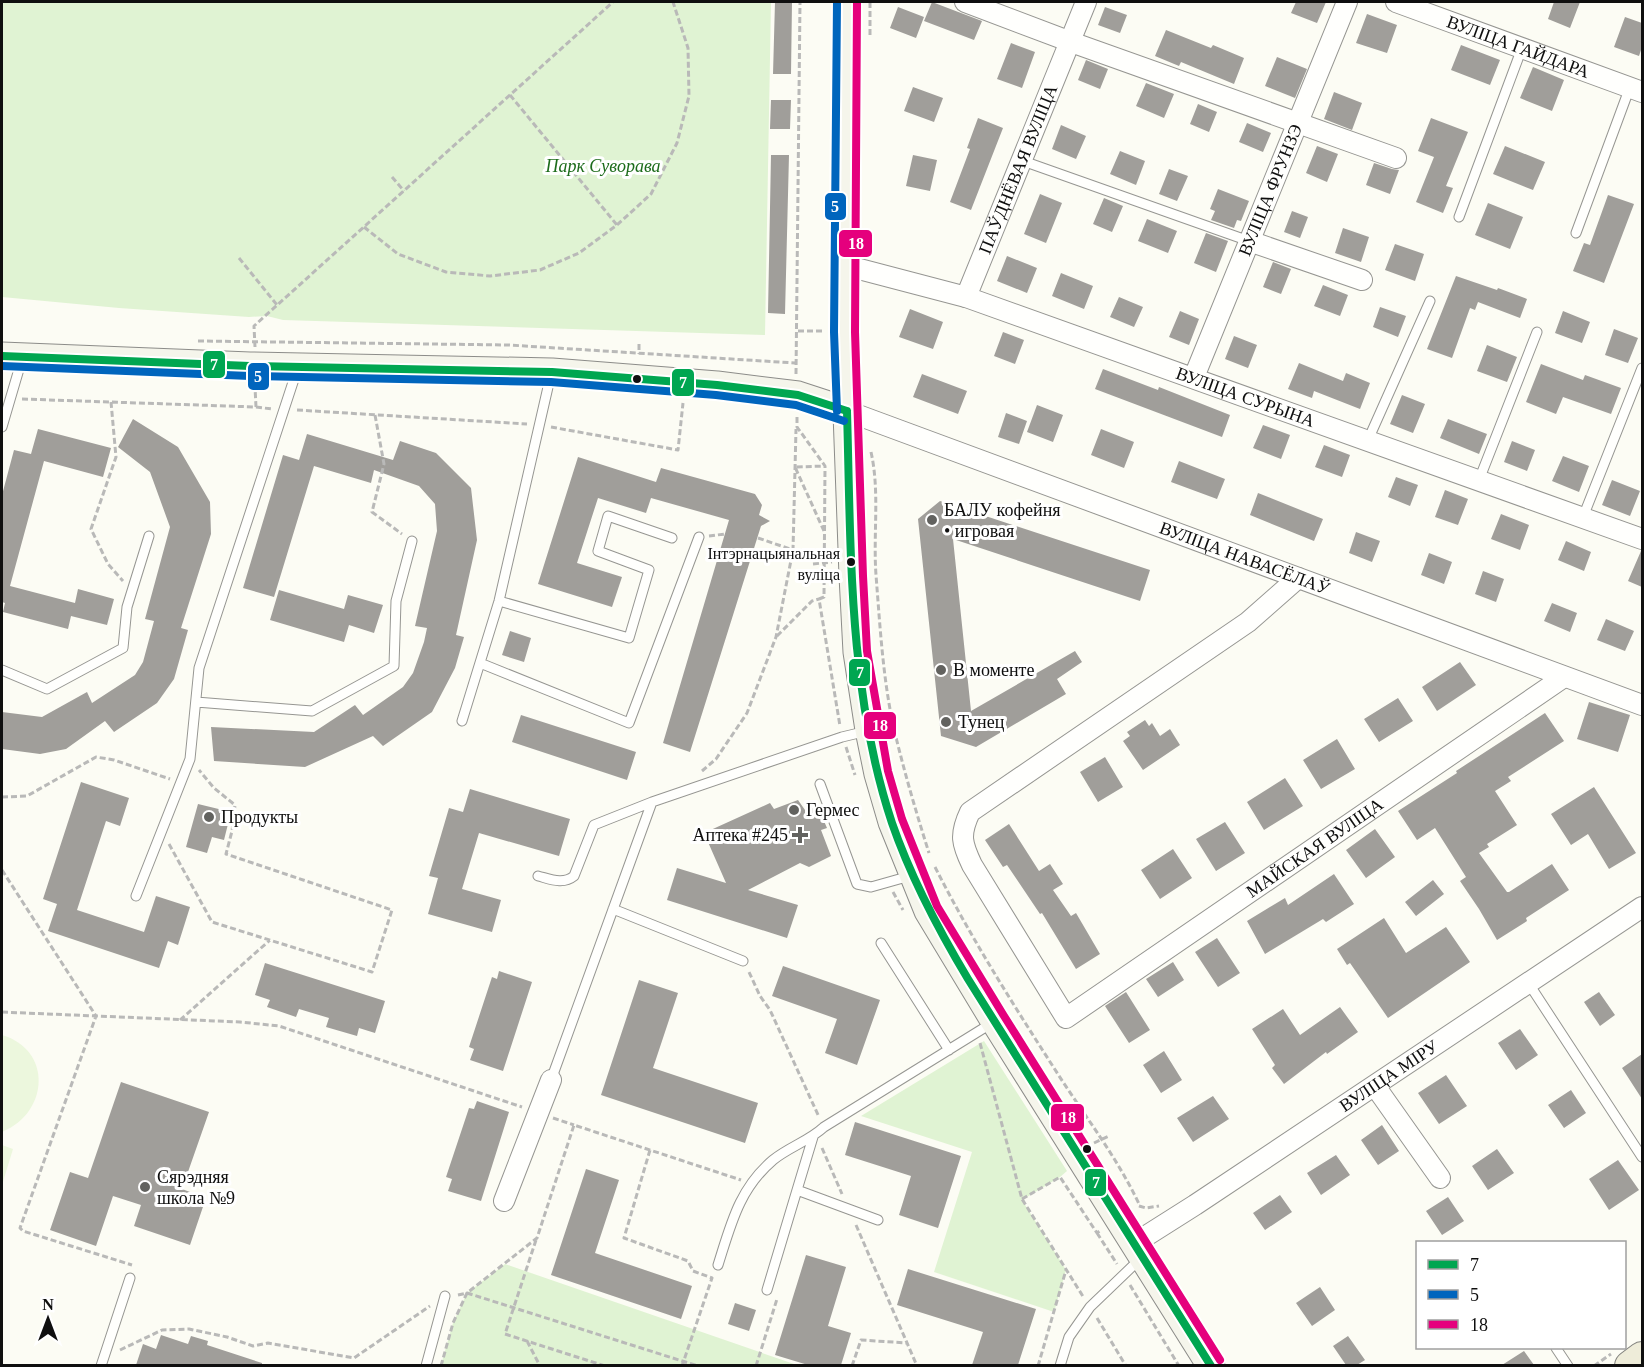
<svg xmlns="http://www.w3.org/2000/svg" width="1644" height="1367" font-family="'Times New Roman',serif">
<rect width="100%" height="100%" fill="#fcfcf4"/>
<path fill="#e0f3d3" d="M2,2h769l-6,333 -482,-15 -16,-4 -18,1 -130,-9 -117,-11z
M984,1041l83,130 -7,6 -38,23 44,70 -12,42 -120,-40 38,-120 -111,-36z
M505,1264l292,101h-356l12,-42 14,-30z"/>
<path fill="#ecf7dd" d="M2,1035c51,15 47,78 0,97z
M2,1145l11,4 -11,36z"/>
<path fill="#a09e9a" d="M775,2h17l-1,72h-18z
M932,2l50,19 -8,19 -50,-19z
M1296,2h30l-9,21 -26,-10z
M1554,2h26l-10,26 -22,-9z
M898,7l26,10 -8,21 -26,-10z
M1105,7l22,8 -7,18 -22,-8z
M1367,14l30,11 -10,28 -31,-10z
M1625,17l17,6v24l-3,9 -25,-9z
M1166,30l45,18 2,-3 31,13 -10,26 -53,-22 -2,4 -24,-10z
M1011,43l24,9 -13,36 -25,-9z
M1461,45l39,15 -10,25 -39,-15z
M1277,57l30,12 -12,29 -30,-12z
M1086,60l22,9 -8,20 -22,-9z
M1533,67l31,13 -12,31 -32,-13z
M1146,83l28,11 -10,24 -28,-12z
M913,87l30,11 -9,24 -30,-11z
M1334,92l28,11 -10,27 -28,-11z
M771,100h20l-1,29h-20z
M1198,104l19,8 -8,20 -19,-8z
M978,118l25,10 -32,82 -21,-8 20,-53 -3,-1z
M1431,118l37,14 -22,54 7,2 -10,25 -27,-11 18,-45 -16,-6z
M1247,123l24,10 -8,19 -24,-10z
M1061,125l25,11 -10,23 -24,-10z
M1317,146l21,8 -11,28 -21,-9z
M1505,146l40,16 -12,28 -40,-16z
M1120,151l25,10 -9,24 -26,-11z
M771,155h18l-4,159 -17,-1z
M913,155l24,5 -7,31 -24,-5z
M1374,163l18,6 7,1 -9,24 -24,-9z
M1169,169l19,7 -11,25 -18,-7z
M1218,189l31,12 -8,20 -4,-1 -3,8 -23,-8 4,-9 -5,-2z
M1040,194l22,9 -16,40 -22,-9z
M1608,195l26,9 -30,79 -31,-12 11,-28 6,2z
M1104,198l19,8 -11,26 -19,-8z
M1488,203l35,14 -13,32 -35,-14z
M1292,211l16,6 -8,21 -16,-6z
M1147,219l30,12 -9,22 -30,-12z
M1343,228l26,9 -8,25 -26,-9z
M1206,233l22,8 -12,31 -22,-9z
M1395,244l29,10 -9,27 -30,-11z
M1007,256l30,12 -10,25 -30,-12z
M1273,262l18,7 -10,25 -18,-7z
M1061,273l32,13 -9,23 -32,-13z
M1456,276l41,14 1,-2 29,11 -7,19 -42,-16 -3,8 -5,-2 -18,50 -25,-9z
M1323,285l25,10 -8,21 -26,-10z
M1119,297l24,10 -9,20 -24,-10z
M1380,307l26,9 -8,21 -25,-10z
M910,309l33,13 -10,27 -34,-12z
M1180,311l19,8 -10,26 -20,-8z
M1563,311l27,11 -8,21 -27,-10z
M1614,329l24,9 -10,25 -23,-8z
M1003,332l21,8 -9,24 -21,-8z
M1234,336l23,9 -9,23 -23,-9z
M1487,345l30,12 -10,25 -30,-11z
M1299,363l44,18 3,-8 24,10 -10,26 -46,-18 -2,7 -24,-9z
M1541,364l42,16 2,-5 36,13 -10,26 -48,-17 -7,17 -30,-12z
M1103,369l55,21 1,-3 71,28 -8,22 -127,-48z
M922,374l45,17 -9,23 -45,-17z
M1402,395l23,9 -12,29 -23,-9z
M1037,405l26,10 -10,27 -26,-10z
M1006,413l21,8 -8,23 -21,-7z
M133,419l45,28 32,55 1,32 -30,94 7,2 -14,49 -17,24 -43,29 -9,-11 -39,28 -26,5 -38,-5v-37l40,5 45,-25 5,11 43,-28 8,-13 11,-41 -9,-2 25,-92 -20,-55 -32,-25z
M1448,419l39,15 -8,20 -39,-16z
M1263,425l27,10 -9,24 -28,-11z
M38,429l73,19 -8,29 -59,-16 -34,125 65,17 3,-14 36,10 -7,26 -36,-9 -3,13 -65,-17 2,-9 -3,-1v-107l12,-45 17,4z
M1101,429l33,13 -10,26 -33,-13z
M307,434l86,26 7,-19 36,12 35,35 6,52 -21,95 8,2 -9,31 -23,44 -49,34 -10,-10 -68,31 -91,-6 -3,-34 103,5 41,-27 8,10 40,-28 10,-14 11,-31 3,-14 -12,-2 22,-95 -2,-27 -16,-18 -45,-16 -3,13 -57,-17 -40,131 -31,-9 40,-133 16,5z
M1512,441l23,9 -8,21 -23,-9z
M1324,445l26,10 -8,22 -27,-10z
M1563,456l26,10 -10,26 -27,-11z
M578,457l78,25 5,-14 94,26 7,11 -3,10 11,6 -9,5 -71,226 -27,-9 66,-223 -78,-22 -5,15 -48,-15 -21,65 45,14 -10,30 -74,-23z
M1179,461l46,18 -8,20 -46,-17z
M1396,477l22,8 -8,21 -22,-9z
M1612,480l28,11 -10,25 -28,-11z
M1445,490l23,9 -10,26 -23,-8z
M1258,493l65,26 -9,22 -64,-26z
M940,501l210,69 -10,31 -187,-62 18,172 104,-60 7,11 -25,17 9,15 -90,53 -35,-11 -23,-217z
M1501,514l28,11 -9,25 -29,-11z
M1356,532l24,9 -8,21 -23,-9z
M1566,541l25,11 -7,19 -26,-11z
M1641,551h1v36l-14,-6z
M1429,553l23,9 -8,22 -23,-9z
M1483,571l21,8 -8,23 -21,-8z
M279,590l65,19 4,-14 35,10 -9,28 -25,-8 -5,17 -74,-22z
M1552,603l25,10 -7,19 -26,-11z
M1606,619l28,12 -9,20 -28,-11z
M510,631l21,7 -7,24 -22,-7z
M1460,662l16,23 -39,26 -15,-24z
M1398,698l15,23 -34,21 -15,-23z
M1589,702l41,13 -12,37 -41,-13z
M1545,713l19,28 -56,36 3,4 -16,10 22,34 -30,19 2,3 -10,6 28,39h2l43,-28 17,26 -43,28 1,3 -30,19 -18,-31 -19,-28 6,-4 -31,-49 -18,12 -19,-29 59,-38 -1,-2z
M521,715l115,37 -9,28 -115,-38z
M1145,720l4,6 3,-3 8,13 10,-7 10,16 -37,25 -20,-29 7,-5 -3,-4z
M1337,739l18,30 -34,20 -18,-29z
M1105,757l18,30 -25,15 -18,-30z
M1285,778l18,28 -39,24 -17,-28z
M81,782l48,16 -9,28 -14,-5 -29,89 67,22 12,-36 34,11 -12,38 -10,-4 -9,27 -111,-37 9,-27 -14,-5z
M1594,787l42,66 -27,16 -21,-35 -17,11 -20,-31z
M470,789l100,30 -11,37 -80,-23 -17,56 39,11 -9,32 -64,-18 10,-36 -9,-2 20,-68 14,4z
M798,800l7,10 12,-5 10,23 -6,2 10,26 -22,11 -9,-4 -52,27 50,15 -11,33 -120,-38 10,-32 49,15 -22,-50 66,-30 4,6z
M198,804l33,8 -7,28 -12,-3 -5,16 -21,-6z
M1225,822l20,31 -29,18 -20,-32z
M1009,824l30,47 11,-7 13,20 -10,6 18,26 5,-3 24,41 -24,15 -34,-56 -2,1 -33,-49 -4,2 -18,-27z
M1375,829l20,28 -29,21 -20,-28z
M1173,849l19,29 -32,21 -19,-29z
M1334,874l20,30 -28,18 -3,-3 -58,35 -18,-33 38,-23 3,7z
M1433,880l11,14 -28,22 -11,-14z
M1384,918l22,35 40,-26 24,35 -82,56 -38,-55 -3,2 -10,-16z
M1217,938l23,35 -22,14 -23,-35z
M1173,962l11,18 -26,17 -12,-18z
M265,963l120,38 -10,32 -16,-5 -2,8 -31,-9 3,-9 -30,-9 -3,8 -29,-10 3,-7 -15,-5z
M783,966l97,34 -23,65 -32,-12 12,-34 -65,-23z
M499,971l33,11 -29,89 -33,-11 4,-11 -5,-2 23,-70 5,2z
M639,980l39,13 -25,75 105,35 -13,40 -144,-48z
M1126,992l24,38 -21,13 -24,-37z
M1599,992l16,23 -15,11 -16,-24z
M1340,1007l18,25 -31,22 -1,-2 -42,32 -12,-16 3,-3 -23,-36 31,-20 17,26z
M1520,1029l18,26 -22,15 -18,-27z
M1164,1051l18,29 -21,13 -18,-28z
M1642,1054v45l-20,-31z
M1446,1075l21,31 -28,18 -21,-31z
M121,1082l88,30 -27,77 24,9 -16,47 -56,-19 7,-21 -28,-9 -17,50 -46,-16 20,-58 18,6z
M1571,1090l15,23 -22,15 -16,-23z
M1213,1096l16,23 -36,23 -16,-24z
M477,1101l32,11 -28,89 -33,-10 4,-12 -6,-2 23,-69 5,1z
M855,1122l106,34 -23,72 -39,-13 12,-39 -66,-21z
M1382,1125l17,26 -21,14 -17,-25z
M1497,1149l17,24 -26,17 -16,-24z
M1336,1155l14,20 -29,20 -14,-22z
M1618,1160l21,30 -30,20 -20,-31z
M586,1169l33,11 -24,73 97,33 -11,33 -130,-44z
M1280,1195l12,17 -27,18 -12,-17z
M1448,1197l16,24 -22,14 -16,-24z
M806,1255l40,12 -18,59 23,7 -10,32h-33l-33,-10z
M908,1269l128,40 -18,56h-46l11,-33 -86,-27z
M1320,1287l15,23 -23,16 -16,-23z
M735,1303l21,7 -7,21 -21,-7z
M161,1335l27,9 3,-8 17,5 -1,4 55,18v2h-126l7,-21 13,5z
M1348,1336l17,24 -8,5h-11l-13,-19z
M1524,1351l10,14h-32z"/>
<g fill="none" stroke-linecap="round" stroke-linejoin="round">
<defs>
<path id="lane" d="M1023,161l226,80
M1459,217l63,-169
M1576,233l54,-146
M2,427l20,-68
M1368,440l62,-139
M1479,480l58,-148
M1583,517l59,-149
M499,601l130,37 20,-68 -51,-19 10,-35 64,22
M480,663l149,60 70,-186
M2,670l45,19 76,-41 4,-41 22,-71
M196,702l116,9 82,-45 2,-65 16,-60
M462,721l37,-120 52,-227
M820,784l37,100 14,3 39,-11
M538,876c12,3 25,9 36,0l20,-51 58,-23
M136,896l54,-137 9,-91 98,-298
M613,909l130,52
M881,943l68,107
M1529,984l113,173
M551,1080l101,-278 190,-65 25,-6
M813,1137l-16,53 81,30
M718,1265c13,-41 21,-76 55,-105 16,-13 36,-19 51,-33l168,-104
M767,1290l30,-100
M1556,1348l12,18
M101,1366l29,-88
M426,1366l19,-70
M1060,1366l9,-29 21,-30 50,-48"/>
<g id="street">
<path d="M965,2l106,40 325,116"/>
<path id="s1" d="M1396,2l246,90"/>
<path d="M1249,241l113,39"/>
<path id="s2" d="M844,265l122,32 676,242"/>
<path id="s3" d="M966,297l120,-295"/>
<path id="s4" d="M1194,377l153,-375"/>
<path id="s5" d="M847,411l795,294"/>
<path id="s6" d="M1298,578l-50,44 -278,190c-11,23 -8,32 2,53l94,153 498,-341"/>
<path d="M1375,1086l65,92"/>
<path d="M504,1201l47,-121"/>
<path id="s7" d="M1135,1243l60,-38 447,-298"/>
</g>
<path id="secondary" d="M847,2l-3,330 9,244 4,76 12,78 9,44 14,48 36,89 67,111 216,344
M2,356l248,10 302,6 165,13 81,10 49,16"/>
<path id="primary" d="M1630,1366l12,-9"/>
</defs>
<use href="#lane" stroke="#969692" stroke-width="11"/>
<use href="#street" stroke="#969692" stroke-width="22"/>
<use href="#secondary" stroke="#8c8c89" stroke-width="29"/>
<use href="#primary" stroke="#83837f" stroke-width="32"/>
<path stroke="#b9b9b8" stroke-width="3" stroke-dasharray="6 3" stroke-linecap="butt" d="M870,35v-33
M510,95l107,130
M392,177l12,14
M364,227l34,27 48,18 44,4 50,-6 39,-17 38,-28 34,-31 26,-51 12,-47 -1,-48 -15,-46
M239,258l38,47
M798,331h25
M198,341l311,4 286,18
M639,344v10
M255,347l-1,-21 359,-324
M796,374l4,-372
M22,399l234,8 -1,-20
M111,402l5,55 -25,72 17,35 15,17
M256,407l16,2
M297,410l230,14
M375,415l9,49 -12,48 30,22
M797,417v10l28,39 -1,131 -5,2 21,127
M551,427l127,23 5,-47
M871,452c9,40 2,82 5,123 4,51 7,105 18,154 10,42 22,83 35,124
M824,531l-29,-64 30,-1
M709,536l16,-2
M758,538l35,12
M813,564l19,-2
M777,636l35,-35 7,-2
M846,747l9,28
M702,771l14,-12 31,-46 29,-76 17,-87 3,-121
M2,797l25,-1 69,-39 18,3 56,19
M169,844l43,78 160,50 20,-62 -166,-56 6,-23 3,-26 -21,-17 -15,-18
M935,867c38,75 83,145 128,215 27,41 56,79 77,124
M2,870l94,146 -76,212 3,3 109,34
M893,892l10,18
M749,972l11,24 10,14 49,107
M2,1012l238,10 39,4 243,81
M180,1020l90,-80
M980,1043l42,156 62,99
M553,1118l21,7
M1094,1143l15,-7
M822,1148l20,46
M650,1150l-26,88 64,23 5,10 19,7 -30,88
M1022,1199l38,-22 37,56 4,-3
M1139,1206l7,2 13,-2
M856,1225l61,141
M1097,1233l20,31
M536,1240l-31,94 100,32
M1130,1285l49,81
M458,1295l9,-2 231,73
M1097,1318l29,48
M527,1341l13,25
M120,1350l42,-20 27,-1 38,8 26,9 15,-3 86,15 76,-52
M441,1366l12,-43 14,-30 70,-55 37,-113 167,55
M756,1366l21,-67
M852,1366l9,-26 46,3
M1038,1366l28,-96
M1594,1366l17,-12"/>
<use href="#lane" stroke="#fffffd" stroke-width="9"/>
<use href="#street" stroke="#fffffd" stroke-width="20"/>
<use href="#secondary" stroke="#f5f5eb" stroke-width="27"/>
<use href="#primary" stroke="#eeecd9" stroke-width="30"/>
<defs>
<path id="bus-1" d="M2,356l248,10 302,6 165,13 81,10 49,16
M847,411c4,138 1,280 45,412 19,55 46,106 76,156l243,387"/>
<path id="bus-2" d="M837,2l-3,330 3,79
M2,366l248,10 301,6 165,13 80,10 48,16"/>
<path id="bus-3" d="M857,2l-2,330 8,244 4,75 21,120 14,48 35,87 67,110 216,344"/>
</defs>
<use href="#bus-1" stroke="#fff" stroke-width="12"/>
<use href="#bus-2" stroke="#fff" stroke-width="12"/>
<use href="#bus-3" stroke="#fff" stroke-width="12"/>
<use href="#bus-1" stroke="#00a651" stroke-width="8"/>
<use href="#bus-2" stroke="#0065bd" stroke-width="8"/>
<use href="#bus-3" stroke="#e5007d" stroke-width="8"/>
</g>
<g fill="#0f0f0f" stroke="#fff" stroke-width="2">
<circle cx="637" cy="379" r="5"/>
<circle cx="851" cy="562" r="5"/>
<circle cx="1087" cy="1149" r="5"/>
</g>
<g fill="#62625f" stroke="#fff" stroke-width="2">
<circle cx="932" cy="520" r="6"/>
<circle cx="941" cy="670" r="6"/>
<circle cx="946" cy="722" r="6"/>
<circle cx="794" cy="810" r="6"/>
<circle cx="209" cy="817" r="6"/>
<path d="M797 826h6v6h6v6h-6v6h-6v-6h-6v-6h6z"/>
<circle cx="145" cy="1187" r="6"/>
</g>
<g text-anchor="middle" stroke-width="6" stroke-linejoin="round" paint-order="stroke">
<g font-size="16" fill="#0f0f0f" stroke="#fff" text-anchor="end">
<text x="840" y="559">Інтэрнацыянальная<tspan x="840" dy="21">вуліца</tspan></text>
</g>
<g font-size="18" fill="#0f0f0f" stroke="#fff">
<text dy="6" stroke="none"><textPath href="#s1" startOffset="130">ВУЛІЦА ГАЙДАРА</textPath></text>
<text dy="6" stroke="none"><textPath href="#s3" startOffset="138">ПАЎДНЁВАЯ ВУЛІЦА</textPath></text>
<text dy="6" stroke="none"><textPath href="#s4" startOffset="202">ВУЛІЦА ФРУНЗЭ</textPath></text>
<text dy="6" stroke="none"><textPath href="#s2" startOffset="423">ВУЛІЦА СУРЫНА</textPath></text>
<text dy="6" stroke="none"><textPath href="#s5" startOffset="424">ВУЛІЦА НАВАСЁЛАЎ</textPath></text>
<text dy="6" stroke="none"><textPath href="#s6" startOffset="940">МАЙСКАЯ ВУЛІЦА</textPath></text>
<text dy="6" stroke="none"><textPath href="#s7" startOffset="304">ВУЛІЦА МІРУ</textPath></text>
</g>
<g font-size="18" font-style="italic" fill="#1d6c1b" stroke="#fff">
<text x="603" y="172">Парк Суворава</text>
</g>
<g font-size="18" fill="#0f0f0f" stroke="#fff" text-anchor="start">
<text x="944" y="516">БАЛУ кофейня<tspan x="944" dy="21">• игровая</tspan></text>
<text x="953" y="676">В моменте</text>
<text x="958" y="728">Тунец</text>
<text x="806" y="816">Гермес</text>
<text x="221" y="823">Продукты</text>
<text x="788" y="841" text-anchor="end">Аптека #245</text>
<text x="157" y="1183">Сярэдняя<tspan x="157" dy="21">школа №9</tspan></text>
</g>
</g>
<g stroke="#fff" stroke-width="2">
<rect x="824" y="192" width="23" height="29" rx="6" fill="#0065bd"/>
<rect x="838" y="229" width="35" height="29" rx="6" fill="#e5007d"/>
<rect x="202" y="350" width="24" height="29" rx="6" fill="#00a651"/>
<rect x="247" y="362" width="23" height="29" rx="6" fill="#0065bd"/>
<rect x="671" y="368" width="24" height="29" rx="6" fill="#00a651"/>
<rect x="848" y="658" width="23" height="29" rx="6" fill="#00a651"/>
<rect x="863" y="711" width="34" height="29" rx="6" fill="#e5007d"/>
<rect x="1050" y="1103" width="35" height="29" rx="6" fill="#e5007d"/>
<rect x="1084" y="1168" width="23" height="29" rx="6" fill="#00a651"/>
</g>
<g font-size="16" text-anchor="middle" font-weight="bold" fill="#fff">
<text x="835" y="212">5</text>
<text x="856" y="249">18</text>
<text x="214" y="370">7</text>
<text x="258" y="382">5</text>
<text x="683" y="388">7</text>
<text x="860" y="678">7</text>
<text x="880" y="731">18</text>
<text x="1068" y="1123">18</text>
<text x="1096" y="1188">7</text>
</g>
<rect width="1644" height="1367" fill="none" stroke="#0f0f0f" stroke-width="6"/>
<rect x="1416" y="1241" width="210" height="108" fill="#ffffff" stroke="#9f9f9f" stroke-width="1.5"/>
<rect x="1428" y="1260" width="30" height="9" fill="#00a651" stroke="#9f9f9f" stroke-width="1.5"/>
<text x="1470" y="1271" font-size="18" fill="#0f0f0f">7</text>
<rect x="1428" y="1290" width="30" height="9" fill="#0065bd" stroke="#9f9f9f" stroke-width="1.5"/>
<text x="1470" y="1301" font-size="18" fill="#0f0f0f">5</text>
<rect x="1428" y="1320" width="30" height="9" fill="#e5007d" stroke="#9f9f9f" stroke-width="1.5"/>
<text x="1470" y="1331" font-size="18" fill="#0f0f0f">18</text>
<g transform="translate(48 1319)" stroke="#ffffff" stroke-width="4.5" paint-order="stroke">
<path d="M0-4.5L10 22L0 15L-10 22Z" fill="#0f0f0f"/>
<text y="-9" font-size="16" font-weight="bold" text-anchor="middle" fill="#0f0f0f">N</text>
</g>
</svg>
